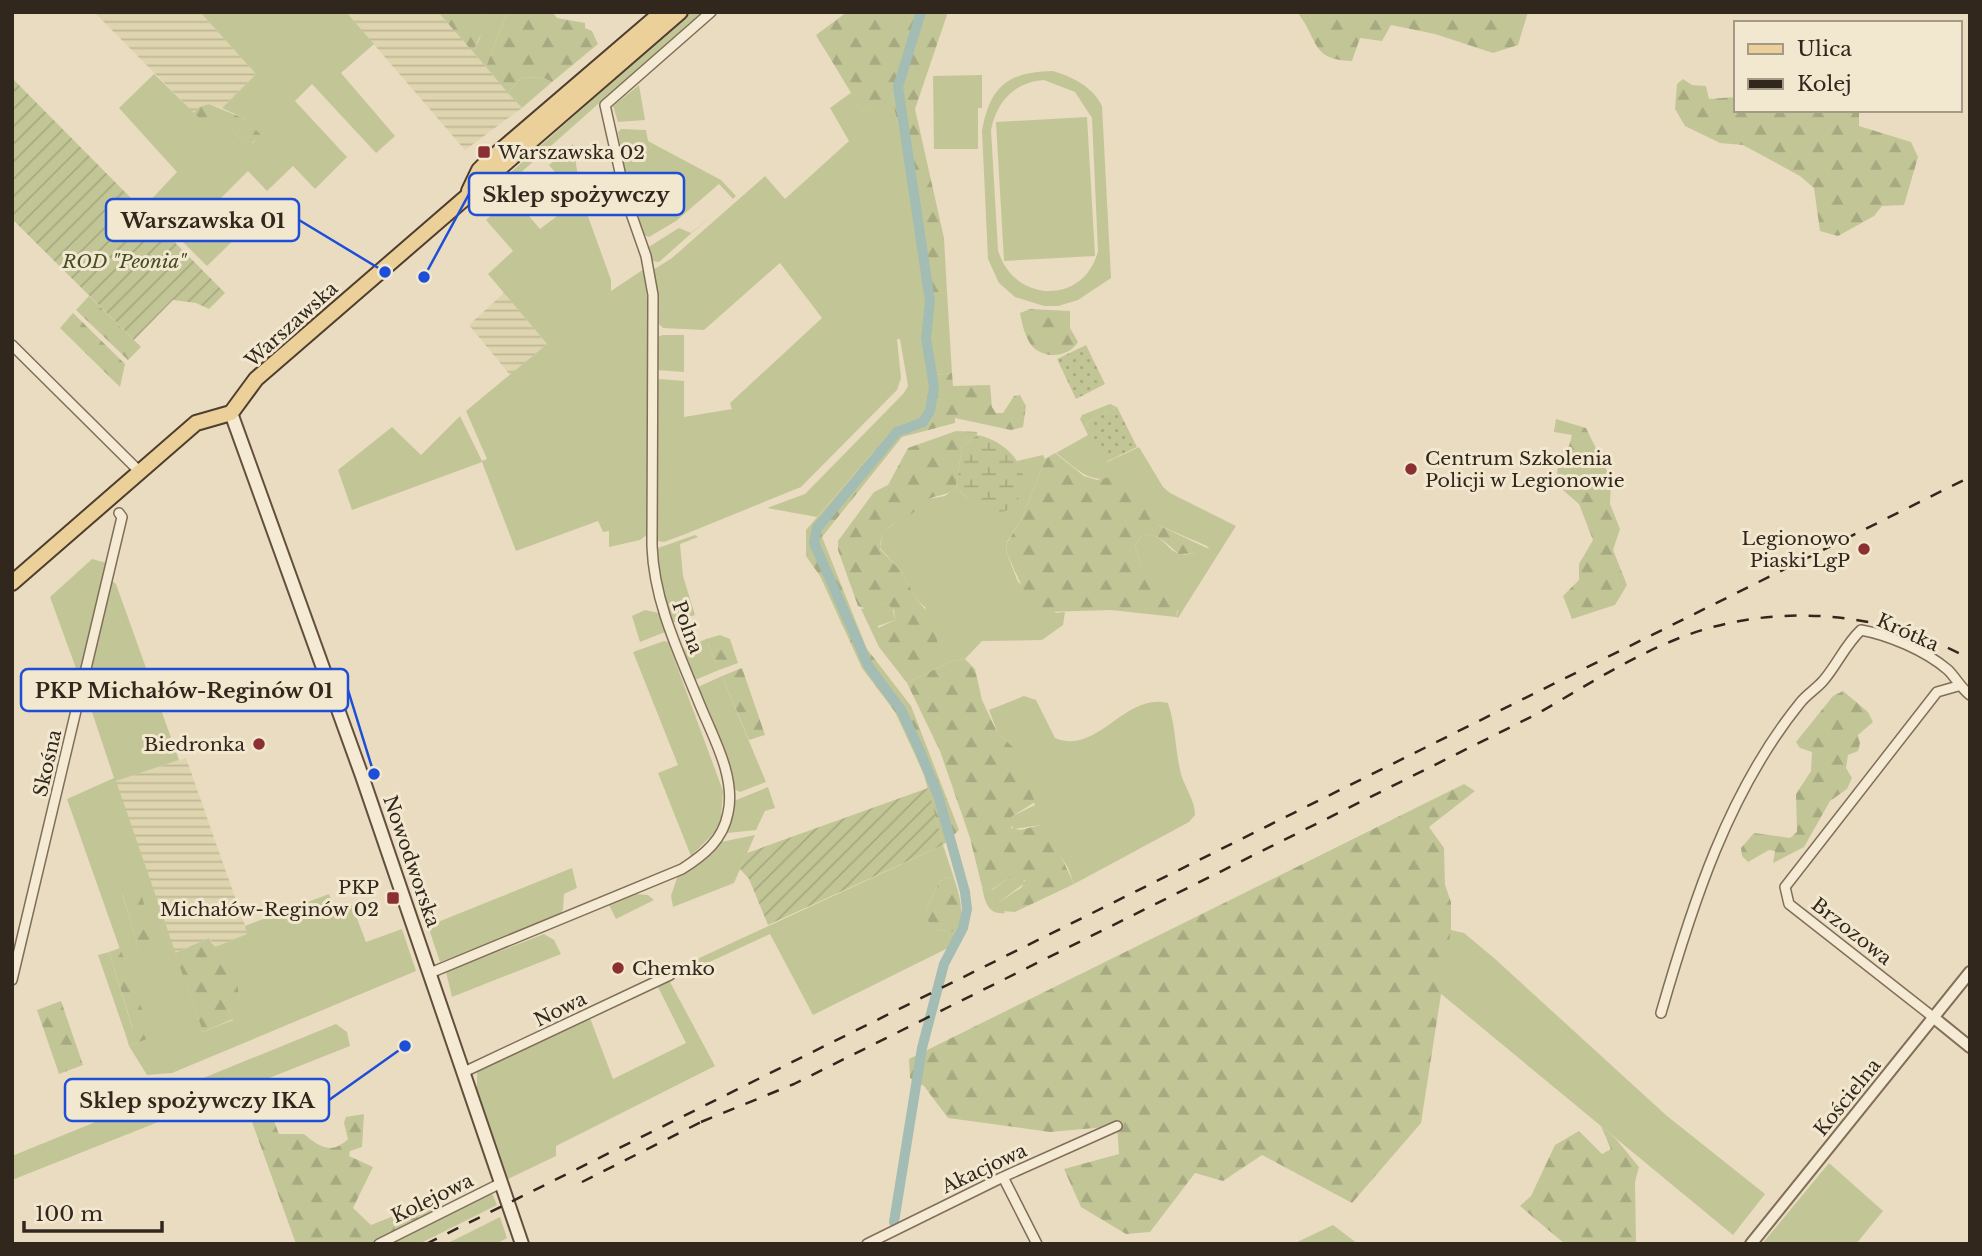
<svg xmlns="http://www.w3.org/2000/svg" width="1982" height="1256" font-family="'Libre Baskerville',serif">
<defs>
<pattern id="farmland-rules" width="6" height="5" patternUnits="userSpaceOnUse" patternTransform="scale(1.75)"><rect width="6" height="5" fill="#ded5af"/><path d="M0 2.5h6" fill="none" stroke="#bfb796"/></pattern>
<pattern id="forest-firs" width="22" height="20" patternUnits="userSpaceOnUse" patternTransform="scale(1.75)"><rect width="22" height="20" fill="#c2c696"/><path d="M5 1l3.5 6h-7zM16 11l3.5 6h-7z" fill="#a7aa81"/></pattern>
<pattern id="wetland-marsh" width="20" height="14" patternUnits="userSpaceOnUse" patternTransform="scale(1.75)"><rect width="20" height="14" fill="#c2c696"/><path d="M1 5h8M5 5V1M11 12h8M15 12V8" fill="none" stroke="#a7aa81"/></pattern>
<pattern id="park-dots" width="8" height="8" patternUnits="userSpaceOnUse" patternTransform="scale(1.75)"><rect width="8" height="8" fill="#c2c696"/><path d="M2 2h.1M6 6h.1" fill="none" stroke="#a7aa81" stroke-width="1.8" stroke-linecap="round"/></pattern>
<pattern id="garden-furrows" width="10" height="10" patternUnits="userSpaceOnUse" patternTransform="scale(1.75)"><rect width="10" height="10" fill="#c2c696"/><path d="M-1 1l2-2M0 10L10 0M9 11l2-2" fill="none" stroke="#a7aa81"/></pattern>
</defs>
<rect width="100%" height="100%" fill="#eadcc1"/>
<path fill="url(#farmland-rules)" d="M94,12h106l56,62 -34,34 -13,-4 -10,3 -5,6z
M346,12h92l84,96 -57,42z
M504,293l43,51 -37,31 -41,-50z
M186,758l62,176 -33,13 -6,-9 -34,15 -60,-172z"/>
<path fill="#c2c696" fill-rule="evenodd" d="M200,12h146l28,32 -33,29 54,63 -19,17 -64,-69 -17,17 52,56 -32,32 -22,-23 -26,25 -19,-20 -33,33 27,28 -35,34 -61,-61 31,-33 -58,-64 35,-34 58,56 10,-10 17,17 14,6 7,-8 -15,-16 -23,-11 34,-34z
M488,12h19l-21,55 -13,-15 7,-14 3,-23z
M691,12h11l-193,171 -8,7 -9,-1z
M1053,71c20,6 40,16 49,35l9,172 -33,22 -20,6h-14l-29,-9 -16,-14 -11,-24 -6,-128c8,-45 26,-59 71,-60zM1044,80l31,12 17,26 6,133c-14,55 -85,52 -100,-1l-7,-120c6,-29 24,-48 53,-50z
M982,75v33h-4v41h-44l-1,-73z
M542,77l10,5 -30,26 -14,-15 13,-15z
M639,85l6,35 -27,2 -5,-16z
M852,92l10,19 29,-18 17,75 17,126 22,-2 5,81 -25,3v30l-3,11 -29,10 -78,90 -50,-9 38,-14 99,-101 4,-7 -8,-47h-3l4,39 -4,12 -96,97 -118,48 -19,7 -6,-1 -2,-158 3,-4 25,2v36l48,-8 -2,-6 92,-85 -42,-55 -76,67 -41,-2 -4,-4v-24l-6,-30 19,-12 93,-82 20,23 64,-58 -19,-33z
M1087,117l8,139 -91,5 -8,-139z
M621,129l25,1 2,11 73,39 15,16 -3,3 -14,-15 -43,37 -27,16 -6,-2 -16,-45 -9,-58z
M573,144l8,53 30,83v11l33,-22 5,50 -1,215 -8,6 -31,7v-16l-6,1 -5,-11 -82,30 -34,-89 -130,48 -14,-40 54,-43 29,28 39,-39 22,45 5,-2 -21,-48 81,-67 -59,-70 25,-23 -27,-31 26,-24 28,33 38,-29 -29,-35z
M712,215l-53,47 -8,-1 -4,-13 32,-20 12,5z
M663,335h21v37l-28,-2 1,-33z
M1110,404l7,3 -31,16 21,39 32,-15 24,40 7,6 66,33 -58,92 -2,-1 2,-6 -37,-46 -6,-19 7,-11c23,-3 23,16 39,19 8,2 20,-3 28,-5l-2,-3 -49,-21 -39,-50c-29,12 -41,-6 -63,-22l32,-18 -8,-16 2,-4z
M1043,455l2,4 -22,57 -16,26 -1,9 12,31 38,31 9,-1 -2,13 -21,15 -60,1 -17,18 -13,2 -45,22 -28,-36 -18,-38 25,-6 6,2 3,15 -17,6v7l8,9 40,-34 -8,-7 -18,-31 -20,-22 3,-16 45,-33 17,-3 11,-9c14,16 28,25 50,24 14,-10 20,-34 11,-50z
M695,535l3,2 -18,7 3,32 12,39 -23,8 -12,-44 -2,-31z
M92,559l15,4 -26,119 -31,-85z
M112,581l4,3 63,176 -63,21 87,251 30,-12 -4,-10 9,-8c2,-23 -7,-41 -23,-55l32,-13 -2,-8 84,-32 6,16 17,-5 14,37 36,-13 14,42 -244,102 -25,2 -18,-29 22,-9 -84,-238 47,-21 -28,-84zM122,893l34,58 -15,5z
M645,610l14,3 6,19 -25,10 -8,-26z
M706,639l13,31 -24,10 -11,-31z
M664,641l4,1 55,149 -2,27 -6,14 -24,24 -33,-83 20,-8 -45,-113z
M722,676l44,106 -26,10 -6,-3 -5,-26 -31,-76z
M1024,696l12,4 19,38c43,18 69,-46 113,-35 8,24 7,47 13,71 4,14 14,26 14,41l-6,7 -115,62 -6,-16 -27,-43 -27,4 -4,-4 1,-8 24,-12 -28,-63 -9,-8 -9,-24z
M768,787l7,21 -10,3 -9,19 -29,3 7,-32z
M755,835l-21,48 -61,24 -2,-11 7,-21 30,-20 13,-13z
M943,845l11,33 -7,-1 -8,5 -14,31 15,17 17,2 -9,16 -135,67 -43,-81 -84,39 -4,-7z
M572,868l5,20 -13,6 -1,15 -3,6 -120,47 -12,-36z
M1009,878l14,1 2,4 -26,19 6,11c-18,2 -20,-12 -23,-26l10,3z
M636,894l12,1 6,5 -38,19 -7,-14z
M1451,930l13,3 30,25 173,158 98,78 -32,41 -293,-242z
M544,934l10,6 7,14 -109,43 -6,-25z
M109,952l24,78 -8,3 -27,-78z
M669,980l46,86 -159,80v10l-48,23 -31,-87v-20l113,-54 23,61 73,-36 -29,-58z
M336,1024l11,8 3,14 -338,134v-24z
M1829,1163l54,48 -27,33h-94z
M491,1191l6,14 -78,39h-32z
M500,1217l7,21 -11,6h-50z
M1333,1225l25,19h-65z"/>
<path fill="url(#forest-firs)" d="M438,12h50l-5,3 -1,17 -9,20z
M507,12h45l5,6 28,5v5l7,3 6,13 -46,38 -10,-5 -21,1 -13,15 -22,-26z
M847,12h101l-33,97 29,129 3,54 -22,2 -17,-126 -17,-74 -29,17 -46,-76z
M1297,12h231l-10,33 -25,8 -58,-19 -44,-9 -9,16 -22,-3 -8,23c-42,-1 -33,-22 -55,-49z
M1683,79l9,6 14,1 3,13 26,-2v13h124v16l52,16 7,15 -14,48 -22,1 -8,10 -36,20 -18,-5 -6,-43 -14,-12 -57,-31 -23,-2 -35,-17 -10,-17 2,-25z
M209,104l36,15 16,16 -9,8 -13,-6 -17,-16 -10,10 -18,-18 5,-6z
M89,296l52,51 -13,13 -52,-50z
M1030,309l40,2v17l8,14c-9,15 -33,18 -46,4 -7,-9 -10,-22 -12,-33z
M73,313l52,51 -5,23 -60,-59z
M952,373l1,13 37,-1 2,22 4,6h7l11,-17 6,-1 6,11 -3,21 -12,3 -56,-12v5l-53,14 -80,100 45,112 44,57 48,124 -16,15 -19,-70 -8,-18 -21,-45 -33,-44 -42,-92 -14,-20v-26l89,-103 29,-10 3,-11v-30z
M1556,419l30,9 25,51 -1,25 10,25 -7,21 14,35 -12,20 -43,14 -9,-23 16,-16v-16l14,-24 -14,-36 -15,-13 -7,-16 2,-21 10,-8 3,-11 -18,-3z
M956,431l21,1v3l-15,12 -6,40c-9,10 -19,7 -29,13 -6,4 -11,11 -17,15 -16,10 -29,11 -30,34l20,21 18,31 13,15 8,32 -4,15 -27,12c-12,-6 -25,-34 -32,-46l19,-9 -1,-10 -8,-7 -19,6 -9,-3 -20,-56v-9l36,-49 14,-7 20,-37z
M1055,453l29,23 13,4 22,-5 7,2 11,11 21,37 51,24 -2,4 -28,1c-13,-10 -19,-21 -37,-19l-7,11 6,19 35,24 3,12 -3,16 -65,-7 -65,2 -23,-23 -17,-38 1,-8 16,-27 22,-57z
M720,635l10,4 8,24 -19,7 -13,-31z
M965,659l10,10 7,31 16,34 15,13 22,55 -24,15v11l9,2 21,-5 7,4 26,55 -59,28 -14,-1 -2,-9 23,-15 3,-7 -16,-2 -18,12 -9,-3 -12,-49 -30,-87 -33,-68 45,-22z
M742,668l23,67 -16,5 -27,-64z
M1843,691l25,21 5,10 -15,13 2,8 -2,8 -10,4 -2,13 6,10 -5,11 -17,12 -26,46 -31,16 2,-12 -6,-1 -21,12 -6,-6 -1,-8 13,-15 36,5 7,-6 -1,-38 15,-23 1,-19 -12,-4 -4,-6 37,-46z
M1464,784l11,7 -46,36 15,21 1,37 6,17v28l-30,193 -69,80 -90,-48 -39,26 -28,-8 -45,59 -24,2 -45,-27 -17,-38 55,-15 -2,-28 -67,6 -102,-14 -24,-32 -14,-8 -1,-19z
M947,877l7,1c6,19 11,35 3,54 -16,-1 -27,-2 -32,-19l14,-31z
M139,886l18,65 -16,6 -19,-65z
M209,938c3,8 10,11 16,17 11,13 15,34 13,51l-9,4 4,9 -30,13 -28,-79z
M120,948l32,89 -23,9 -4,-13 8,-4 -24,-77z
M61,1001l22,64 -24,9 -22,-64z
M262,1091l17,43h25c15,13 28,21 44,5l-4,-16 2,-6 18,-3 -2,33 -12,4 -1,5 24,11 -20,41 18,17 63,-25 3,9 -67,35h-74l-53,-147z
M1601,1126l15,13 23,28 -4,15 1,62h-71l-45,-38 11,-10 24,-51 24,-14 23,23 9,-5z"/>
<path fill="url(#wetland-marsh)" d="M977,435c37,7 67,49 29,76 -21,5 -37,-10 -50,-24l6,-40z"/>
<path fill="url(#park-dots)" d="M1086,345l19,39 -29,15 -19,-40z
M1117,407l20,40 -31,15 -20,-39z"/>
<path fill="url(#garden-furrows)" d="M12,78l213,215 -16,16 -13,-6 -23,-3 -39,40 -122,-121z
M928,788l15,57 -175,80 -19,-46 -9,-10 7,-16z"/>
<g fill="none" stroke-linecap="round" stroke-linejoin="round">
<path stroke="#a3bcb4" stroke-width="10" d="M894,1222l28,-174 22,-84 19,-36 4,-19 -2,-17 -27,-97 -19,-46 -18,-39 -32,-43 -55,-124 3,-15 80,-96 26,-10 7,-11 4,-24 -8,-49 4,-37 -32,-214 23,-75"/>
<defs>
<path id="minor" d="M12,345l128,127
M430,973l252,-104c22,-14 41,-29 46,-56 8,-36 -15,-76 -28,-108 -21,-52 -46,-103 -48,-159l1,-251 -7,-39 -20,-57 -21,-94 106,-93
M12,980l110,-463 -3,-4
M1661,1013c31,-108 67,-221 139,-310 6,-8 16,-14 23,-22 14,-16 22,-36 38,-51 28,5 65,21 87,40 8,8 12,17 22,25
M1933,1017l-144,-113 -4,-17 152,-195 21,-6
M464,1072l206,-97
M1003,1177l34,67
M379,1244l122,-61
M867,1244l136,-67 114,-51"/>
<path id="tertiary" d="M1933,1017l37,30
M1751,1244l219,-272"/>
<path id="secondary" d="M231,413l131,363 160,468"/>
<path id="primary" d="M469,191l10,-21 7,-7 176,-151
M12,583l184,-160 35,-10 25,-34 424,-367"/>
</defs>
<use href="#minor" stroke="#816e5a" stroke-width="12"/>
<use href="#tertiary" stroke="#816e5a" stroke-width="14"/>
<use href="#secondary" stroke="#634f3d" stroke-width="16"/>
<use href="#primary" stroke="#4f3d2e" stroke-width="18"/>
<use href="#minor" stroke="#f5ead3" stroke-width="9"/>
<use href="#tertiary" stroke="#f5ead3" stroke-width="10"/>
<use href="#secondary" stroke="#f5ead3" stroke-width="12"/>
<use href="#primary" stroke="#ebd09a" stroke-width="14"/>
<path stroke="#32271d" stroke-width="2.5" stroke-dasharray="12 12" stroke-linecap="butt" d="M701,1122l93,-38 743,-370c45,-26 87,-53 135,-73 95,-40 208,-32 298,18
M582,1182l125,-63
M426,1244l1544,-767"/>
</g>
<g fill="#8b2f32" stroke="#f2e7cf" stroke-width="2.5">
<rect x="477" y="145" width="14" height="14" rx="3.5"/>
<circle cx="1411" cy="469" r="7"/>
<circle cx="1864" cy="549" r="7"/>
<circle cx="259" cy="744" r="7"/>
<rect x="386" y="891" width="14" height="14" rx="3.5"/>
<circle cx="618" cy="968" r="7"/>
</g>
<g text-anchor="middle" stroke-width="6" stroke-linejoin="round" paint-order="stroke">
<g font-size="19" fill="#32271d" stroke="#f2e7cf" text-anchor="start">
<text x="498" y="159">Warszawska 02</text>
<text x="1425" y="465">Centrum Szkolenia<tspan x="1425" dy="22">Policji w Legionowie</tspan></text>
<text x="1850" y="545" text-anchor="end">Legionowo<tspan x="1850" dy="22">Piaski LgP</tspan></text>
<text x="245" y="751" text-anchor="end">Biedronka</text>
<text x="379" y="894" text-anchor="end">PKP<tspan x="379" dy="22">Michałów-Reginów 02</tspan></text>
<text x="632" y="975">Chemko</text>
</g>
<g font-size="19" font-style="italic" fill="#444d25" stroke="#f2e7cf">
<text x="124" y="268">ROD "Peonia"</text>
</g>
<g font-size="19" fill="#32271d" stroke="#f2e7cf">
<text transform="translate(291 324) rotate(-42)" y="7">Warszawska</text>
<text transform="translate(688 627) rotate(70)" y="7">Polna</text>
<text transform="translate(1908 632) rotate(24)" y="7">Krótka</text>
<text transform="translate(47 763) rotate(-77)" y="7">Skośna</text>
<text transform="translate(412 861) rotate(71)" y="7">Nowodworska</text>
<text transform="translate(1852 931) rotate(38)" y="7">Brzozowa</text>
<text transform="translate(560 1009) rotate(-26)" y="7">Nowa</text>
<text transform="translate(1847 1097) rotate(-51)" y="7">Kościelna</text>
<text transform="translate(984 1168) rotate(-25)" y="7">Akacjowa</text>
<text transform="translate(432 1198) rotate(-26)" y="7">Kolejowa</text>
</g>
</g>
<path fill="none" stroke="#1d4ed8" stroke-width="2.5" d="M424 277L469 194M385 272L299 220M374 774L348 690M405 1046L329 1100"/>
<g fill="#1d4ed8" stroke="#f2e7cf" stroke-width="2.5">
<circle cx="424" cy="277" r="7"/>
<circle cx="385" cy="272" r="7"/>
<circle cx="374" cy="774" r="7"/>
<circle cx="405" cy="1046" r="7"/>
</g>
<g fill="#f2e7cf" stroke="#1d4ed8" stroke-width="2.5">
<rect x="469" y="173" width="215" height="42" rx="7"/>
<rect x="106" y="199" width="193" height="42" rx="7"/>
<rect x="21" y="669" width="327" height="42" rx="7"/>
<rect x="65" y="1079" width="264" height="42" rx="7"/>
</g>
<g font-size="21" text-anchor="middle" font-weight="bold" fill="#32271d">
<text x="576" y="202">Sklep spożywczy</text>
<text x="203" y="228">Warszawska 01</text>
<text x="184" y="698">PKP Michałów-Reginów 01</text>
<text x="197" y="1108">Sklep spożywczy IKA</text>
</g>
<rect width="1982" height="1256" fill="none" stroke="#32271d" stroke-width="28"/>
<rect x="1734" y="21" width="228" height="91" fill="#f2e7cf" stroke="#a59a88" stroke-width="2"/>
<rect x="1748" y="44" width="35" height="10" fill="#ebd09a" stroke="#a59a88" stroke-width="2"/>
<text x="1797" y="56" font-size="21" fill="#32271d">Ulica</text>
<rect x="1748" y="79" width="35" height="10" fill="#32271d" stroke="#a59a88" stroke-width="2"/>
<text x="1797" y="91" font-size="21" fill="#32271d">Kolej</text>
<path d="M24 1221v10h138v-10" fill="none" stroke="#32271d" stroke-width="3.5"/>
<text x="35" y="1221" font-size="21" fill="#32271d" stroke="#f2e7cf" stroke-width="5" paint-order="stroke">100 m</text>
</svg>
